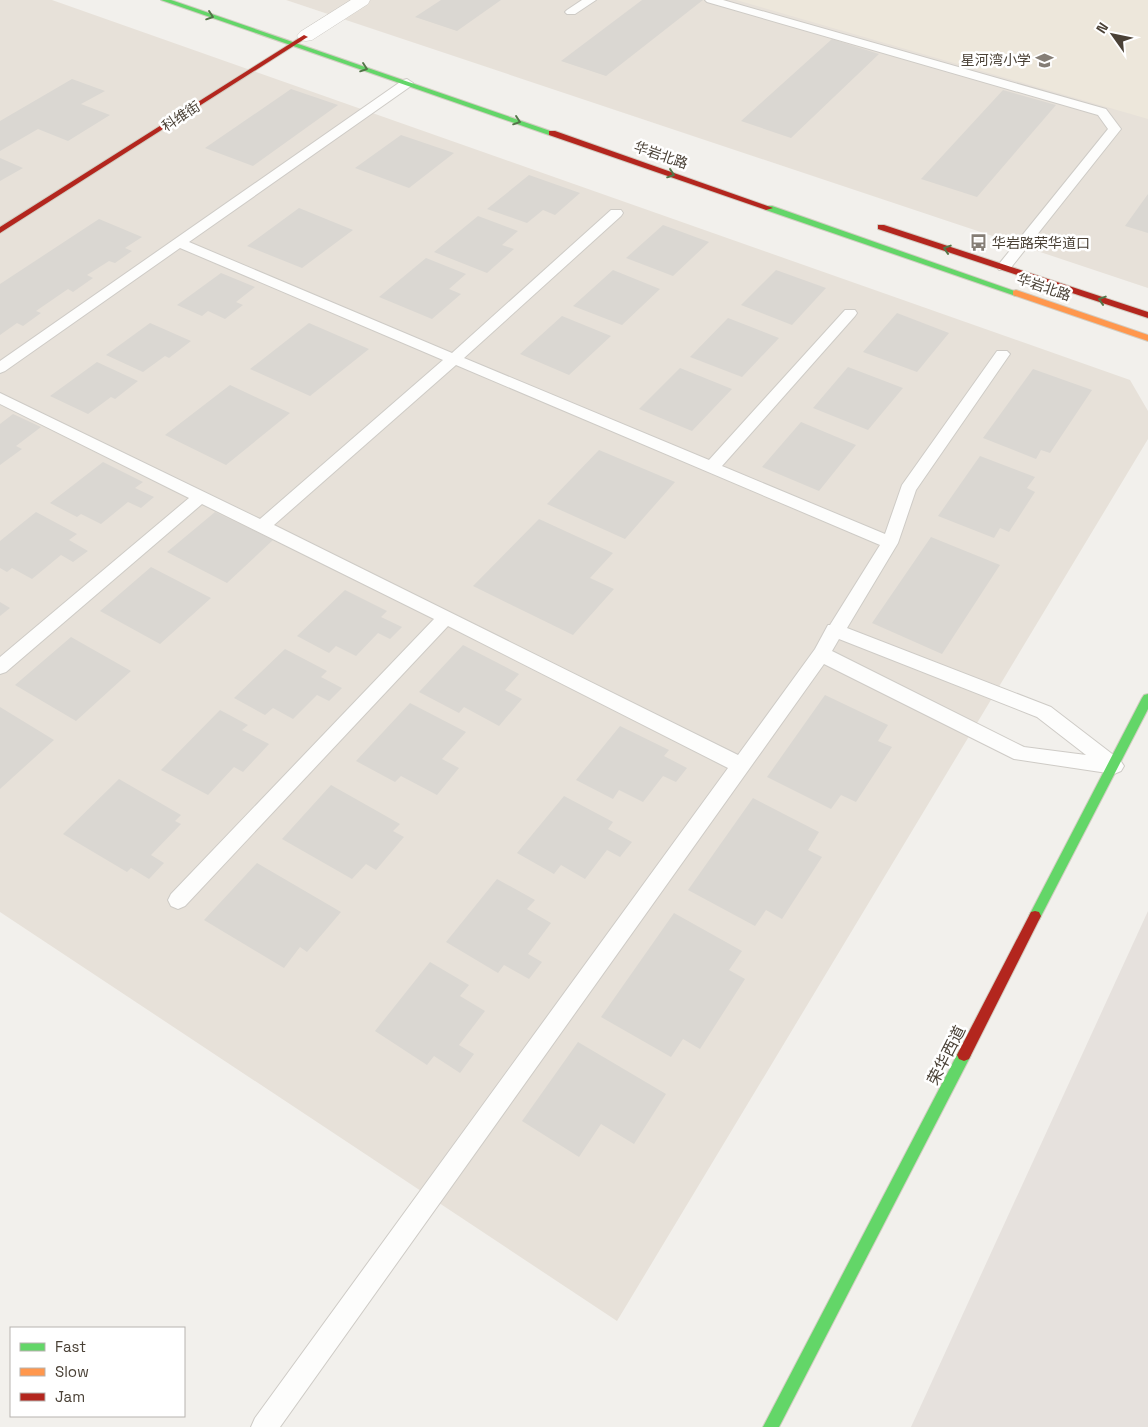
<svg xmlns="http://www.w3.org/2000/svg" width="1148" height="1427" font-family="'Space Grotesk','Noto Sans SC',sans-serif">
<rect width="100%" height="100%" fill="#f2f0ec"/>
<path fill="#e7e1d9" d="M0,0h52l1078,380 18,31v28l-531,882 -617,-409z
M286,0h862v288z"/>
<path fill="#e6e1dd" d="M1148,911v516h-237z"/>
<path fill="#ede7db" d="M736,0h412v119z"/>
<path fill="#dad7d2" d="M441,0h60l-44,31 -42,-14z
M642,0h61l-97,76 -45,-15z
M832,39l47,15 -88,84 -50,-17z
M72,79l33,12 -24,13 29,11 -42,26 -30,-12 -38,22v-30z
M291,89l47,16 -85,61 -48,-18z
M1003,90l53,15 -79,92 -56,-18z
M401,135l53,18 -45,35 -54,-20z
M0,158l23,10 -23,13z
M529,175l51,18 -25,22 -12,-5 -16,13 -40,-14z
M1148,194v39l-23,-7z
M299,208l54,22 -51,38 -55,-22z
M478,216l40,15 -16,14 12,4 -27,24 -53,-21z
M99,219l43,18 -17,11 7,3 -17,12 -6,-2 -22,14 6,3 -20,14 -5,-3 -32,22 5,2 -18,13 -6,-3 -17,12v-51z
M663,225l46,17 -36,34 -47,-18z
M426,258l40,16 -17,15 12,5 -29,25 -53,-22z
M613,270l47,19 -38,36 -49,-19z
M776,270l50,18 -34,37 -51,-20z
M221,273l34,14 -19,15 7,3 -18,14 -17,-8 -6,5 -25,-11z
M897,313l52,20 -32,39 -54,-20z
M562,316l49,20 -42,39 -49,-21z
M728,318l51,20 -37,39 -52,-20z
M150,323l41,18 -22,17 -4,-2 -22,16 -37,-17z
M309,323l60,26 -59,47 -60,-27z
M97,362l41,19 -23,18 -4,-2 -23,17 -38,-18z
M848,367l55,21 -35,42 -55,-22z
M680,368l52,21 -40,42 -53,-22z
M1033,369l59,21 -42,63 -9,-3 -5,9 -53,-21z
M230,385l60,28 -64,52 -61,-30z
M13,414l28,13 -25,19 6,3 -22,16v-41z
M801,422l55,23 -37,46 -57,-24z
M599,450l76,32 -50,57 -78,-35z
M980,456l55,21 -8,11 8,4 -26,40 -9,-4 -6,10 -56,-22z
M103,462l40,20 -8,6 19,9 -13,11 -13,-6 -27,22 -20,-10 -4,3 -27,-14z
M36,512l41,22 -8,6 19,11 -15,11 -12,-7 -29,24 -20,-11 -5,4 -7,-4v-27z
M215,512l58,28 -46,43 -60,-31z
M539,519l74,34 -23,25 24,11 -41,46 -100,-49z
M931,537l69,28 -58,89 -70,-31z
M151,567l60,31 -51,46 -60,-33z
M345,590l42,21 -6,6 21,10 -12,12 -12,-6 -22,23 -20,-10 -7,7 -32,-17z
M0,602l10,6 -10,8z
M71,637l60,34 -55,50 -61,-36z
M463,645l56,29 -14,16 17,9 -23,27 -35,-19 -5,6 -40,-21z
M285,649l42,22 -6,6 21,11 -13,13 -12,-6 -24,24 -20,-11 -8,7 -31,-17z
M825,695l63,30 -10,16 14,6 -36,55 -15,-7 -10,14 -64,-32z
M410,703l56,29 -24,27 17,9 -22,27 -36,-19 -6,6 -39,-21z
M0,707l54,33 -54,49z
M220,710l28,15 -6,5 27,14 -26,28 -9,-5 -26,28 -47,-25z
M620,726l49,24 -5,6 23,12 -11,14 -13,-6 -20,26 -24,-12 -6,9 -37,-19z
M119,779l62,36 -6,6 6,3 -30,31 13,8 -15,16 -18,-11 -4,4 -64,-38z
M331,785l69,39 -7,7 11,6 -28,33 -10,-6 -14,15 -70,-40z
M564,796l49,26 -5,7 24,13 -12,15 -13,-7 -22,29 -24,-14 -7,9 -37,-21z
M753,798l66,34 -11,18 14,7 -40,62 -16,-9 -11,16 -67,-36z
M257,863l84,49 -34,40 -7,-5 -16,21 -80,-48z
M497,879l38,21 -8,9 24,14 -23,31 14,8 -13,17 -25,-14 -6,8 -52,-31z
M674,913l68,38 -13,19 16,9 -45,70 -17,-10 -12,18 -70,-40z
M430,962l39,23 -9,11 25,15 -26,34 15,9 -14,19 -26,-17 -7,9 -52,-34z
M578,1042l88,52 -32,50 -33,-20 -22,33 -57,-36z"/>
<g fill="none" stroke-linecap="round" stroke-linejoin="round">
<defs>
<path id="lane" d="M582,0h14l-21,14h-8l-2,-2 2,-2z
M705,0h18l383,109 15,20 -112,141h-10l-2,-3 2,-3 109,-135 -10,-14 -391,-113z
M407,79l6,4 -2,3 -222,156 263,111 159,-143h10l2,3 -2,3 -157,142 245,102 136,-150h10l2,3 -2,3 -133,150 163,68 17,-49 95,-134h10l3,3 -94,136 -18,53 -51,85 204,79 69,53 4,6 -3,5 -7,3 -100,-15 -190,-95 -544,763h-29l4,-9 473,-650 -280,-142 -263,280 -7,3 -7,-3 -3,-6 3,-6 263,-275 -232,-115 -196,168 -6,2v-17l189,-159 -189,-94v-11l260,126 183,-159 -263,-112 -175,123 -5,2v-12l403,-281zM456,365l424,180 -50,80h-2l-13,24 -77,106 -464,-230zM839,639l198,78 49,38 -62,-8 -192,-96z"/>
<path id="street" d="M351,0h19l-2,4 -56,36 -6,1 -6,-1 -3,-4 3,-4z"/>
<path id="fast" d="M161,0h10l385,133 -7,2z
M766,206h6l248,87 -4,3 -3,-1 -247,-85z
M1148,694v15l-109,211 -4,1 -4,-1 -2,-4 2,-4 111,-214 2,-3z
M964,1049l5,2 2,4 -2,4 -190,368h-16l196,-376z"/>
<path id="slow" d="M1016,290l132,45v6l-135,-46v-4z"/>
<path id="jam" d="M304,35l4,2 -2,1 -306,195v-6z
M549,131h6l218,77 -7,2 -217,-75z
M878,225h6l264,87v6l-270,-89z
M1035,911l4,1 2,4 -72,143 -5,2 -5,-2 -2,-4 2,-4 72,-139z"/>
</defs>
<use href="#lane" stroke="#cecbc6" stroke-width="2"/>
<use href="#street" stroke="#cecbc6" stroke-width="1"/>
<use href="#fast" stroke="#d2cdc2" stroke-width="2"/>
<use href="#slow" stroke="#d2cdc2" stroke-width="2"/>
<use href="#jam" stroke="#d2cdc2" stroke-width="2"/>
<use href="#lane" fill="#fdfdfc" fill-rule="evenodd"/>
<use href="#street" fill="#fdfdfc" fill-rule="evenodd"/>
<use href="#fast" fill="#63d668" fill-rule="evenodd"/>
<use href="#slow" fill="#ff974d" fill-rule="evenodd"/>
<use href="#jam" fill="#b3261e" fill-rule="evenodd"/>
</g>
<defs><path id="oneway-chevron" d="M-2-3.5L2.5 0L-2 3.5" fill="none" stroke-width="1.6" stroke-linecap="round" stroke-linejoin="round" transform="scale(1.25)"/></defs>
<g stroke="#537548">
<use href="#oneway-chevron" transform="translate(210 16) rotate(19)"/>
<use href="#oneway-chevron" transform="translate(364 68) rotate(19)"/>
<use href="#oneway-chevron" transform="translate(517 121) rotate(19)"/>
<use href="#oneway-chevron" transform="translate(671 174) rotate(19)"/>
<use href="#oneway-chevron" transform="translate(947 249) rotate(-162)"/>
<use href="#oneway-chevron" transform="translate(1102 300) rotate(-162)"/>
</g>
<defs>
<symbol id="school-bare" viewBox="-9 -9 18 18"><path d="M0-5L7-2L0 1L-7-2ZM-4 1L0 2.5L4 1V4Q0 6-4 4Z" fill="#857e76" stroke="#fff" stroke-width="2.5" paint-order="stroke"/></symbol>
<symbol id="bus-bare" viewBox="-9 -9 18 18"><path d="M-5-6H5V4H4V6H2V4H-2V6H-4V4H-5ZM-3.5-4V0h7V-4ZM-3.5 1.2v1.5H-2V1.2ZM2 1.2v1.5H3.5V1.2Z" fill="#857e76" stroke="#fff" stroke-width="2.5" paint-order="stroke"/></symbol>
</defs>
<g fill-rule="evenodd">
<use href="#school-bare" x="1032" y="48" width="25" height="25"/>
<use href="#bus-bare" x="966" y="230" width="25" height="25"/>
</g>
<g text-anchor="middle" stroke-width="5" stroke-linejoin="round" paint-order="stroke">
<g font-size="14" fill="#4a4136" stroke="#fff" text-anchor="end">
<text x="1031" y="65">星河湾小学</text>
<text x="992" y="248" text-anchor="start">华岩路荣华道口</text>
</g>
<g font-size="14" fill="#4a4136" stroke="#fff">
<text transform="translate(181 116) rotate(-33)" y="5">科维街</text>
<text transform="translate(661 155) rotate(19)" y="5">华岩北路</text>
<text transform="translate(1044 287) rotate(19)" y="5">华岩北路</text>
</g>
<g font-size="16" fill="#4a4136" stroke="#fff">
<text transform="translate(946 1055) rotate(-63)" y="6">荣华西道</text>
</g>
</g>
<rect x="10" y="1327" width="175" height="90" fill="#ffffff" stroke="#b7b3af"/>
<rect x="20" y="1343" width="25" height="8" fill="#63d668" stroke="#b7b3af"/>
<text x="55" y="1352" font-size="15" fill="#4a4136">Fast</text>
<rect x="20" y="1368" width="25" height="8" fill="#ff974d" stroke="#b7b3af"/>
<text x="55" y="1377" font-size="15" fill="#4a4136">Slow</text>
<rect x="20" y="1393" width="25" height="8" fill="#b3261e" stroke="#b7b3af"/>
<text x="55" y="1402" font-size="15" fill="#4a4136">Jam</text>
<g transform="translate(1113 35) rotate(303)" stroke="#ffffff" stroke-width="4" paint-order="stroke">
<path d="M0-4L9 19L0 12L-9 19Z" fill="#4a4136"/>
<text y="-8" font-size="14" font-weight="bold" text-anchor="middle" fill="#4a4136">N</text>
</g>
</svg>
